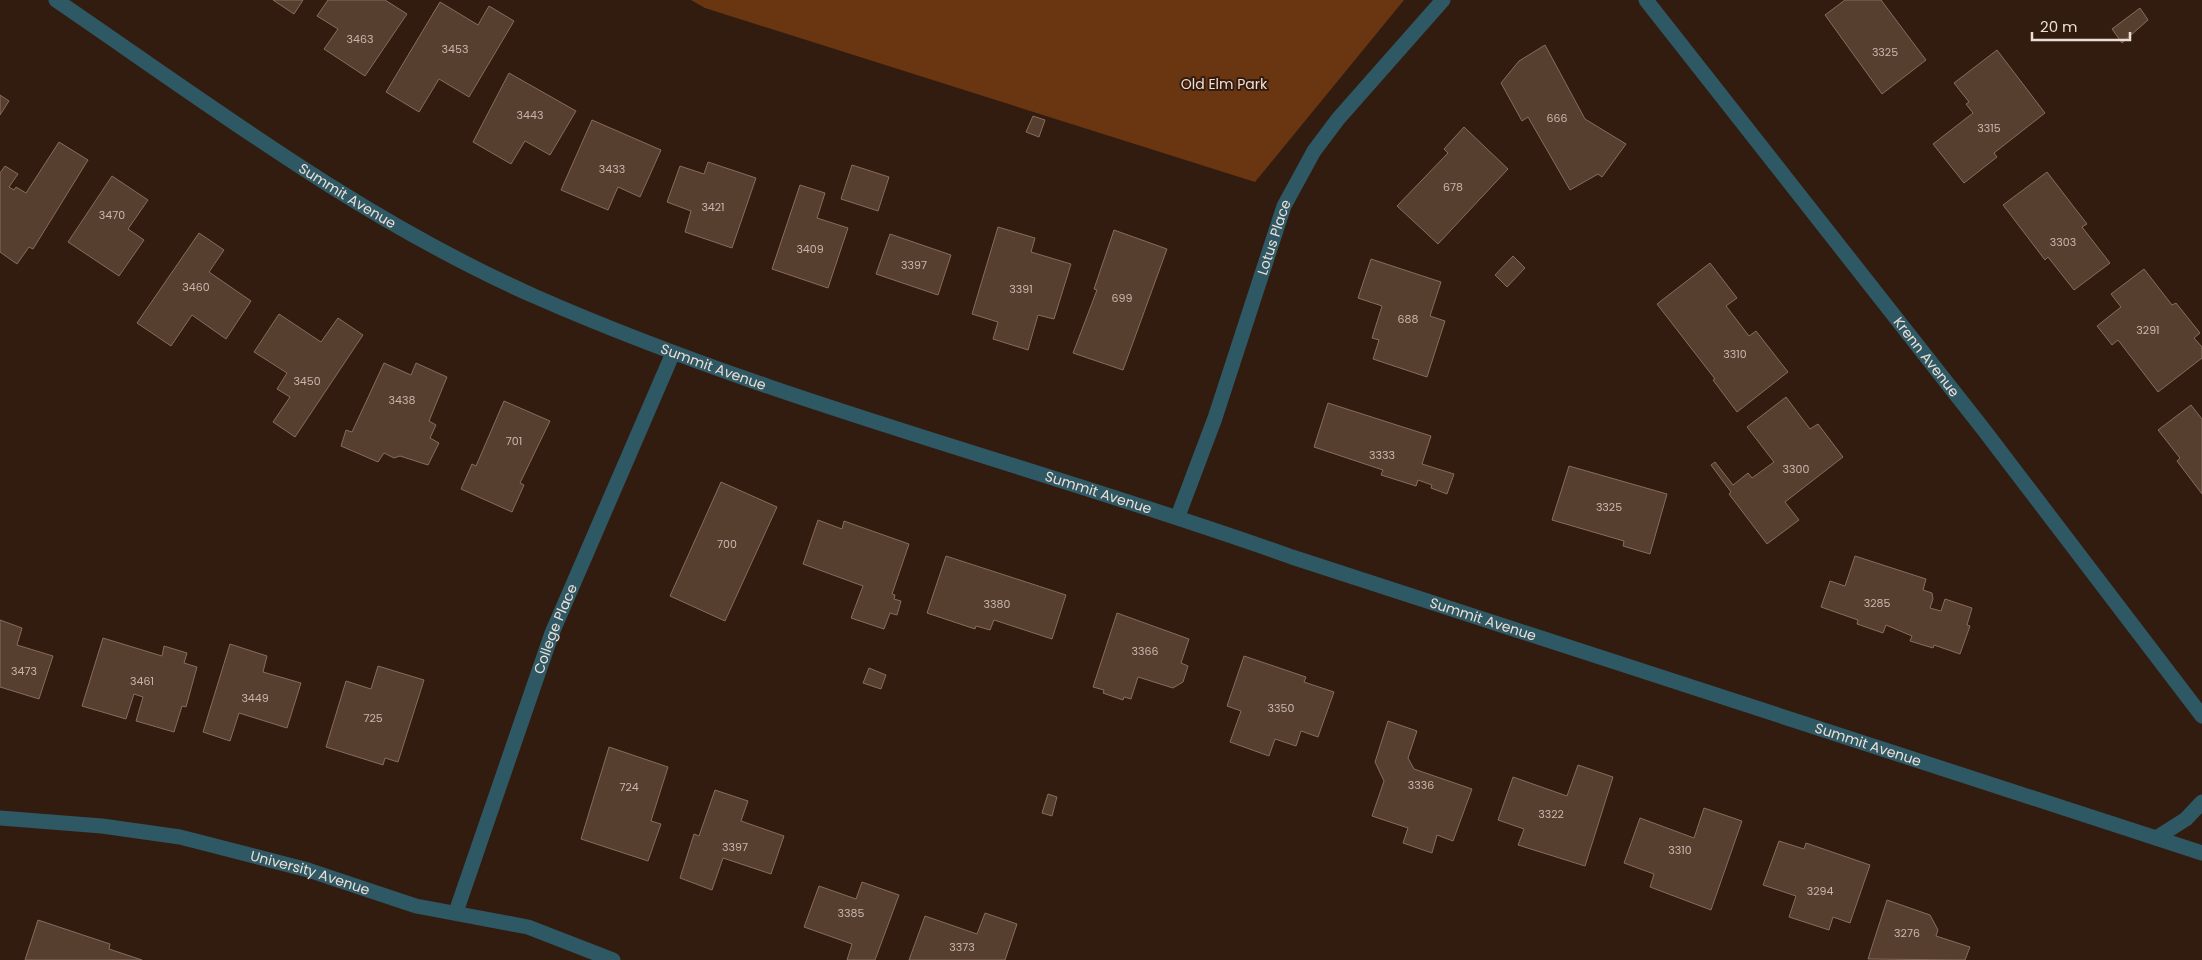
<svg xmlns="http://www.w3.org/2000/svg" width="2202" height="960" font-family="Poppins,sans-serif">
<rect width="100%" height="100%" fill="#321c0f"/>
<path fill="#6a3511" d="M691,0h713l-149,182 -550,-174z"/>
<path fill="#573f30" stroke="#876c5d" d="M273,0h30l-9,14z
M328,0h57l22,14 -42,62 -41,-27 14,-20 -21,-13z
M1845,0h36l45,60 -44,34 -57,-79z
M440,2l38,23 11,-19 25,15 -45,76 -30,-18 -20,33 -33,-20z
M2140,8l8,12 -26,23 -10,-14z
M1545,45l40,74 41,25 -24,33 -4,-3 -28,16 -42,-73 -6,4 -21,-38 18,-22z
M1997,50l48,63 -51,40 3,4 -33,26 -31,-39 40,-31 -7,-9 3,-2 -15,-19z
M509,73l67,38 -26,44 -25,-14 -14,23 -38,-22z
M0,95l9,6 -9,14z
M1033,116l12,4 -6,17 -13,-5z
M592,120l69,30 -21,47 -22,-10 -10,23 -47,-20z
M1464,127l44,42 -70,75 -41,-38 51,-53 -4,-4z
M59,142l29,18 -55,89 -4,-2 -12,17 -17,-12v-79l5,-7 13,8 -9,13 5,3 2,-3 10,6z
M708,162l48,16 -24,70 -47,-16 6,-21 -24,-9 13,-36 24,8z
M852,165l37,12 -11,34 -37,-12z
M2047,172l40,52 -5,3 28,36 -36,27 -26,-33 -3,3 -42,-55z
M112,176l36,24 -20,29 16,11 -25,36 -51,-34z
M800,185l25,8 -8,25 31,10 -20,60 -56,-19z
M998,227l37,11 -4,14 40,12 -17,55 -16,-4 -10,35 -35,-11 5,-17 -26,-8z
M1114,230l53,19 -44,121 -50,-17 24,-63 -3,-1z
M199,233l25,17 -15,22 42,29 -25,38 -34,-24 -21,31 -34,-23z
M890,234l61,21 -13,40 -62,-21z
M1513,256l12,12 -18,19 -12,-12z
M1371,259l70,23 -11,34 15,5 -18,56 -54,-18 6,-19 -7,-2 10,-32 -24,-8z
M1710,263l27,35 -11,8 23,30 7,-5 32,41 -51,40 -24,-32 2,-1 -58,-75z
M2144,269l28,36 4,-2 24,30 -6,5 8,9v11l-44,34 -40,-52 -6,5 -15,-19 24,-19 -10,-13z
M279,314l42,28 17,-24 25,17 -68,102 -22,-15 17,-25 -13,-8 10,-16 -33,-21z
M384,363l27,12 5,-12 31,14 -18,44 7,4 -6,13 9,5 -11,22 -28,-9 -6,2 -10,-5 -6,9 -37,-16 5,-16 6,2z
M1786,397l24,32 8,-5 25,33 -58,45 14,18 -32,24 -38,-50 2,-2 -20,-27 4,-3 18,23 15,-12 4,5 22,-16 -27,-35z
M504,401l46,20 -30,62 4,2 -12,27 -51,-23 11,-25 4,2z
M1328,403l103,33 -9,28 32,10 -7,20 -16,-6 1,-3 -14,-5 -2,6 -35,-11 2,-5 -69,-23z
M2191,405l11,14v75l-25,-33 3,-3 -22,-28z
M1569,466l98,28 -17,60 -27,-8 1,-5 -72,-21z
M721,482l56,25 -52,114 -55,-25z
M818,520l24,9 2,-8 65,23 -17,50 3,1 -1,4 7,2 -4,14 -7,-2 -6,16 -33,-11 12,-32 -60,-22z
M946,556l120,39 -14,44 -58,-19 -4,10 -14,-4 -1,3 -48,-16z
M1855,556l71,23 -3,11 9,3 1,6 -3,9 11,3 4,-12 27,9 -5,17 3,1 -10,28 -26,-9 -1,3 -23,-7 2,-5 -26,-11 -3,8 -26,-9 1,-4 -37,-13 9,-26 15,5z
M1117,613l72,26 -8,24 7,3 -5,16 -10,6 -35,-11 -7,22 -7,-2 -1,3 -20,-7 1,-3 -11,-3z
M0,620l22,8 -5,17 36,11 -14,43 -39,-12z
M103,638l59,18 2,-10 23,7 -3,10 13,4 -11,40 -4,-1 -8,26 -38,-11 7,-24 -9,-3 -8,25 -44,-13z
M230,644l37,12 -4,16 38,11 -14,45 -48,-15 -9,28 -27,-9z
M1244,656l62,21 -2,5 30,10 -16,45 -17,-6 -5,15 -21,-7 -6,17 -39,-14 11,-31 -14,-5z
M378,666l46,14 -26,82 -13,-4 -2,7 -57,-18 20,-66 25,8z
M869,668l17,7 -5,14 -18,-6z
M1388,721l29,10 -9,27 6,11 58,20 -19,52 -16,-6 -5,18 -29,-10 5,-15 -36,-12 12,-35 -9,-19z
M609,747l59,20 -17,54 10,3 -13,37 -67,-22z
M1578,765l35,12 -28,89 -67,-21 6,-16 -26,-9 15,-43 54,19z
M715,790l33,11 -7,20 43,15 -13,38 -48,-16 -11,32 -32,-12 14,-44 5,2z
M1048,794l9,3 -5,19 -10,-3z
M1704,808l38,13 -31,89 -61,-23 4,-13 -30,-11 16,-45 54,20z
M1779,841l25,8 2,-6 64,22 -20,58 -17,-6 -4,13 -40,-13 7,-21 -33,-11z
M862,882l37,13 -24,65h-28l5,-16 -48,-17 15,-41 37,13z
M1887,900l43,15 8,15 -2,6 34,11 -5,13 -97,-1z
M985,913l32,11 -12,36h-96l16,-44 52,18z
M38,920l72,24 -1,5 33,11h-117z"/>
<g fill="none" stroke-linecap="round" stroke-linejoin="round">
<g stroke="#2e5864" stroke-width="15">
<path id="s1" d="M56,0c154,105 306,220 478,296 245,108 507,171 758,261l910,296"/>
<path id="s2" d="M1646,0l338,430 218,286"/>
<path id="s3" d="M1178,516l37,-98 69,-212 30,-55 24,-32 105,-119"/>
<path id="s4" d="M0,818l102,8 78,11 128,33 108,36 112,21 85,33"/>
<path d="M2156,838l30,-19 16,-17"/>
<path id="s5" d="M456,912l96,-279 121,-280"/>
</g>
</g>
<g text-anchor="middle" stroke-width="4" stroke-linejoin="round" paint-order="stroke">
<g font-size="11" fill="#c8b6ac">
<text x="360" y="43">3463</text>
<text x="455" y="53">3453</text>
<text x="1885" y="56">3325</text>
<text x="530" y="119">3443</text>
<text x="1557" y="122">666</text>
<text x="1989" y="132">3315</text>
<text x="612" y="173">3433</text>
<text x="1453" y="191">678</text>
<text x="713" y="211">3421</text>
<text x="112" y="219">3470</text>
<text x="2063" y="246">3303</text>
<text x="810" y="253">3409</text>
<text x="914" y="269">3397</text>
<text x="196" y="291">3460</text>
<text x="1021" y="293">3391</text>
<text x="1122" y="302">699</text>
<text x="1408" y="323">688</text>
<text x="2148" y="334">3291</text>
<text x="1735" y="358">3310</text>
<text x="307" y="385">3450</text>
<text x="402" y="404">3438</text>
<text x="514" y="445">701</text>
<text x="1382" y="459">3333</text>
<text x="1796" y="473">3300</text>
<text x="1609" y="511">3325</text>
<text x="727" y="548">700</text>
<text x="1877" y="607">3285</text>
<text x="997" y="608">3380</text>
<text x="1145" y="655">3366</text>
<text x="24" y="675">3473</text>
<text x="142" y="685">3461</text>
<text x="255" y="702">3449</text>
<text x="1281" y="712">3350</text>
<text x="373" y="722">725</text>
<text x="1421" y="789">3336</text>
<text x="629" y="791">724</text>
<text x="1551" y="818">3322</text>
<text x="735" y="851">3397</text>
<text x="1680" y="854">3310</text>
<text x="1820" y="895">3294</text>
<text x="851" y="917">3385</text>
<text x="1907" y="937">3276</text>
<text x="962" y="951">3373</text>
</g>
<g font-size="14" fill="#f2ddd1" stroke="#321c0f">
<text x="1224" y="89">Old Elm Park</text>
</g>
<g font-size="14" fill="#edded5" stroke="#321c0f">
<text dy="5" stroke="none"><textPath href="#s1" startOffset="351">Summit Avenue</textPath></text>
<text dy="5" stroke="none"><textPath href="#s3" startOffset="295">Lotus Place</textPath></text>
<text dy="5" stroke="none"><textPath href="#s2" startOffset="454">Krenn Avenue</textPath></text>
<text dy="5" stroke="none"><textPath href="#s1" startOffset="756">Summit Avenue</textPath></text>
<text dy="5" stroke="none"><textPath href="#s1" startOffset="1161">Summit Avenue</textPath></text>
<text dy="5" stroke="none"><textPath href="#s1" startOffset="1566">Summit Avenue</textPath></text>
<text dy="5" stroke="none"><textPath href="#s5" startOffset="300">College Place</textPath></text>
<text dy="5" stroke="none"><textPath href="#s1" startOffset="1971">Summit Avenue</textPath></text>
<text dy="5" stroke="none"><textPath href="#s4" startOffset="316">University Avenue</textPath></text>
</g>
</g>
<path d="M2032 32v8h98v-8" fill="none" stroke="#edded5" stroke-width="2.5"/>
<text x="2040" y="32" font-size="15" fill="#edded5" stroke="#321c0f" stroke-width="4" paint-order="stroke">20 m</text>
</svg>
